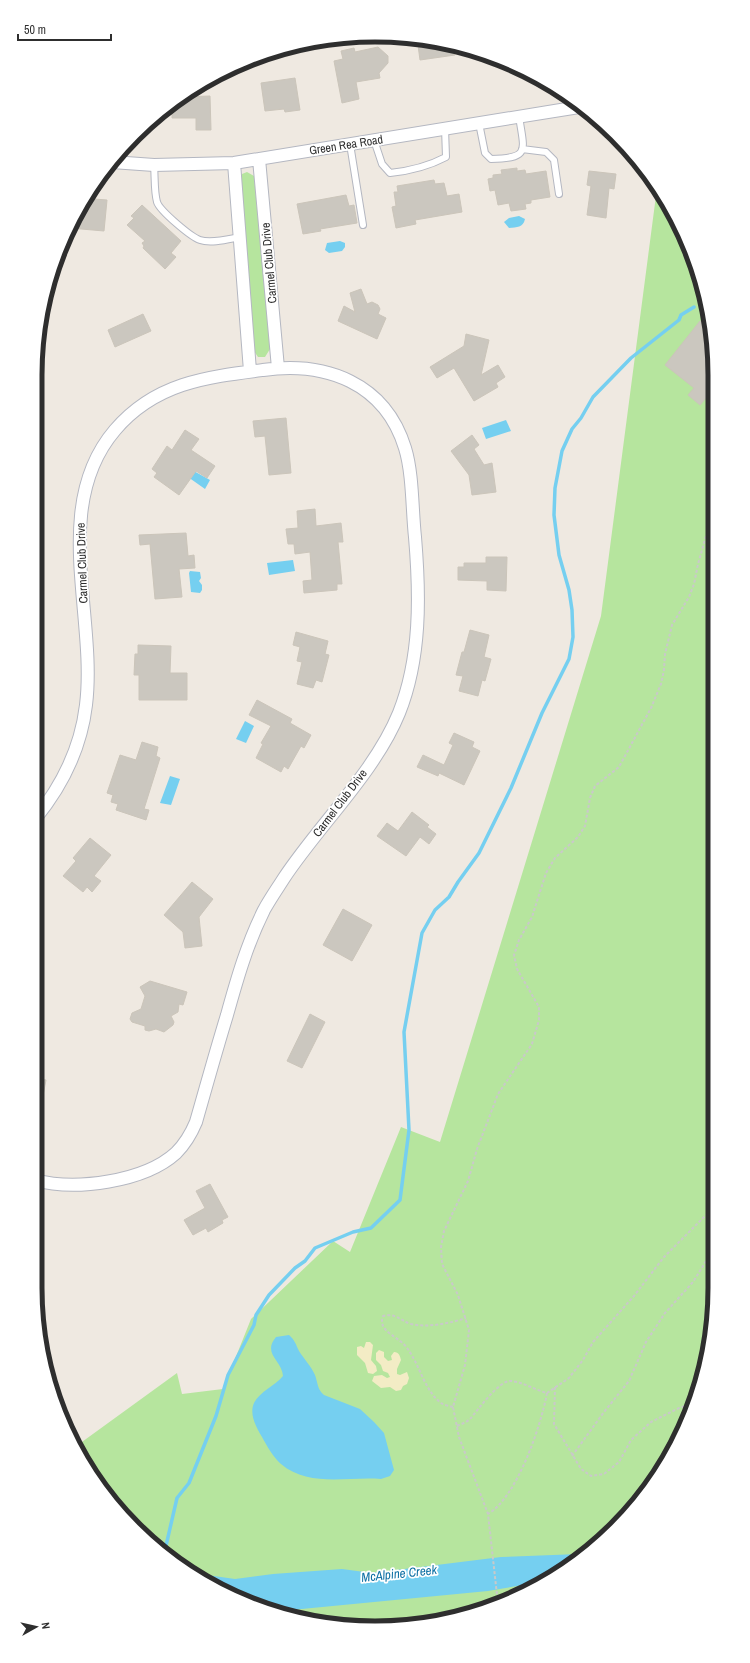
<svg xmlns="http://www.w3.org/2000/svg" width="750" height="1663" font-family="'Archivo Narrow',sans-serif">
<rect width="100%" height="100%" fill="#efe9e1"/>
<path fill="#b6e59e" d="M247,172l7,4 16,173 -5,8h-7l-6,-9 -13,-166 3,-8z
M657,188l32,57 23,85 3,958 -18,110 -27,60 -39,54 -86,71 -61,27 -64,15 -111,-3 -104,-39 -86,-71 -39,-54 -5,-11 102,-74 5,21 41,-5 28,-70 82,-78 17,11 51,-125 39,15 161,-526z"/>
<path fill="#f3ecc5" d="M366,1342h4l3,3 -2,15 5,6 1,5 -4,3 -5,-1 -3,-10 -8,-8v-8l4,-1 3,2z
M379,1350l5,2v5l4,4 4,-1 -1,-4 3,-4c5,0 6,4 7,8l-4,9v5l3,1 7,-3 2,6 -2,6 -4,2 -2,4 -5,1 -6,-4 -9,1 -9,-7 2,-5 8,-1 5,3 3,-1 -2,-4 -5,-2 -2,-6 -5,-5v-7z"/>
<path fill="#75cff0" d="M519,216l6,3c-2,9 -8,8 -16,9l-5,-6 5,-4z
M340,241l5,2v4l-3,4 -13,2 -4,-3 2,-7z
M506,420l5,11 -25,8 -4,-11z
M192,470l18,10 -5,9 -17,-12z
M293,560l2,11 -26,4 -2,-12z
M190,571l10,1 1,6 -2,3 3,4v5l-2,3 -9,-1 -2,-19z
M245,721l9,5 -8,17 -10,-4z
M170,776l10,3 -9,26 -11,-2z
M289,1335c6,5 7,10 10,16 5,8 12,15 16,24 3,8 2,14 9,20l36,14 14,13 10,11 10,37 -4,6 -9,3c-32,-3 -72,9 -100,-15 -8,-7 -14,-18 -19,-27 -6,-10 -13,-23 -8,-34 6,-12 21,-17 29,-27 -1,-16 -21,-22 -7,-39z
M579,1554l-32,27 -59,10 -207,20 -76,-28 -12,-10 42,6 38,-5 69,-5 30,4 129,-16z"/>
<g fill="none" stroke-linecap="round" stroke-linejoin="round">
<path stroke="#75cff0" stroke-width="3.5" d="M165,1550l12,-52 12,-15 27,-67 12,-41 26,-50 2,-10 13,-20 26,-27 10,-7 10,-13 38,-16 18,-4 29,-28 9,-70 -5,-98 18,-99 13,-23 14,-13 9,-15 21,-29 32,-65 31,-75 27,-54 4,-22 -1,-27 -3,-20 -10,-35 -5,-40 1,-27 7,-37 10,-22 9,-11 12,-21 38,-39 48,-38 2,-5 13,-8"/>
</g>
<path fill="#cbc7bf" stroke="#cbc5ba" d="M417,38l36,8 2,9 -35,5z
M378,47l10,9v7l-9,10 1,5 -24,4 3,17 -17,4 -8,-42 9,-2 -2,-8 13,-3 1,4z
M295,78l5,32 -15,2 -1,-3 -19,2 -4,-28z
M210,96l1,34h-15v-12h-24v-15l10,-6z
M517,168v3l8,-1 1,4 20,-3 4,26 -19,3v3l-6,1 1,5 -15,2 -2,-8 -11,2 -3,-15 -5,1 -2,-12 5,-1v-3l9,-1 -1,-4z
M589,171l27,3 -2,15 -5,-1 -3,30 -19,-3 4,-29 -4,-1z
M434,180l1,4 9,-1 3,13 12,-2 3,18 -47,8 1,4 -20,4 -4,-21 4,-1 -2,-14h4l-1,-6z
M95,185l-1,14 13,1 -3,31 -34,-3 11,-23z
M346,195l3,11 5,-1 3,18 -37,6 1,2 -18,3 -6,-30z
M142,205l39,36 -10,12 5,4 -11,12 -22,-21 1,-2 -2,-3 3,-2 -18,-16 7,-7 -3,-2z
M361,289l6,15 5,-2 6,3 2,4 -2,5 8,4 -9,21 -39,-18 6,-15 11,6 -5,-19z
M143,314l8,17 -36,16 -7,-17z
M700,321l12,9v61l-12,14 -12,-10 6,-7 -29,-23z
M466,334l23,6 -8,35 17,-10 7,12 -9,6 2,4 -24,14 -20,-33 -17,10 -7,-11 34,-21z
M286,418l5,55 -22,2 -4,-39 -10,1 -2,-16z
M185,430l14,9 -8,11 24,16 -8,12 -11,-7 -17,24 -25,-18 3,-4 -5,-4 15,-23 5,4z
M472,435l7,10 -5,4 10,16 8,-2 4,29 -24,3 -3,-20 -18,-24z
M315,509l1,17 25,-3 2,19h-5l4,42h-5v6l-33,3 -1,-12 9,-1 -2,-28 -15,2 -1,-10h-6l-2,-15 12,-1 -1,-17z
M186,533l2,23 6,-1 1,13 -16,1 3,28 -27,2 -5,-55 -10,1 -1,-10z
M486,557h21l-1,34 -19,-1v-9l-29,-1v-13h6v-4h22z
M470,630l19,5 -5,22 7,2 -6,22 -3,-1 -4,16 -19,-5 4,-15 -7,-1 6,-23h2z
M296,632l32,9 -3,13 4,1 -7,27 -6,-2 -3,8 -16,-4 5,-22 -5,-1 3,-14 -7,-2z
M138,645l33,1 -1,27h17v27h-48v-25h-5l1,-21h3z
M257,700l35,19 -2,4 21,12 -7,13 -3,-2 -13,23 -4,-3 -3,6 -25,-14 7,-14 -2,-1 10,-17 -22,-11z
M454,733l20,9 -2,5 8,4 -16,34 -25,-12 -1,3 -21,-9 6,-12 21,10 9,-20 -4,-2z
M142,742l16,5 -2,9 4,2 -16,51 5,1 -3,10 -30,-10 2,-6 -7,-2 2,-7 -6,-2 13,-38 16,5z
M412,812l17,13 -2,2 9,7 -7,10 -9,-7 -14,19 -29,-20 10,-13 11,8z
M90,838l21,17 -17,21 7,5 -9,11 -5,-5 -4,5 -20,-16 13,-15 -3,-3z
M192,882l21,17 -14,18 3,29 -17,2 -2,-16 -19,-17z
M343,909l29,16 -20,36 -29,-16z
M150,981l37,11 -4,13 -4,-1 -1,8 -7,4 3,6 -1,3 -9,7 -8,-3 -7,2 -4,-1v-4l-13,-4 -2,-3 2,-6 9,-4 4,-13 -5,-9z
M310,1014l15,8 -23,46 -15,-7z
M35,1078l11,2 -6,31h-5z
M210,1184l18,33 -6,3 1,3 -15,9 -2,-4 -13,7 -9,-15 21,-12 -9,-17z"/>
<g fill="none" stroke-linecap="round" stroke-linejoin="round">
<defs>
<path id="lane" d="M479,123l6,30 6,6c40,-1 33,-8 28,-43
M374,140l8,24 8,9c19,-2 39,-7 56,-16l-1,-29
M350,144l13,81
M522,149l24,3 8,8 5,34
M154,165c1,11 0,26 3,37 3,9 34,35 43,38 11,4 29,-1 40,-3"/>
<path id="street" d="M259,159l19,209
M112,162l42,3 80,-2 345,-56
M234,163l16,208
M35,1180c40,11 109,2 141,-27 9,-9 15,-19 20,-31 10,-35 20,-71 31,-107 10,-36 20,-71 37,-105 6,-11 13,-21 20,-32 35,-53 91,-106 115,-165 22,-55 21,-117 16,-176 -3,-27 -2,-63 -10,-89 -20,-65 -79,-87 -142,-78 -57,7 -108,13 -148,60 -65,76 -18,186 -29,275 -5,42 -24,81 -51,114"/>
</defs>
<use href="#lane" stroke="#b4b7c1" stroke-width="8"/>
<use href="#street" stroke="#b4b7c1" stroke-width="14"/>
<path stroke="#c9c9c9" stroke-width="2" stroke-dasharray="3 2" stroke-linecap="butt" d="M704,301l-1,1 2,1
M712,1208l3,14
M555,1387l-1,37 27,45 10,7 13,-2 15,-12 12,-22 20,-18 28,-14 15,-5
M547,1393l22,-15 14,-18 10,-18 41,-46 30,-39 51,-51
M453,1407c-4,-1 -9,-2 -12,-4 -17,-13 -21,-38 -34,-55 -8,-12 -30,-16 -24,-32 13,-3 16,4 28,8 18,4 39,-1 55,-6
M457,1426l9,-4 4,-3c8,-9 29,-39 41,-38 12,1 24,9 36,12 -6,33 -30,104 -59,121
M572,1456l32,-44 25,-31 17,-39 19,-29 28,-31 18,-29 4,-21
M498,1604l-10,-90 -29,-77 -6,-30 12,-42 4,-35 -11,-35 -16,-31 -1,-17 3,-16 24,-50 9,-32 21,-55 34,-50 7,-24v-13l-22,-38 -3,-14 5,-15 13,-23 14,-44 9,-15 23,-21 7,-11 5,-28 5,-12 24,-19 32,-59 10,-24 3,-14 1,-16 7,-29 17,-28 5,-13 4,-20 8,-28 7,-12"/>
<use href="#lane" stroke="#fff" stroke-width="6"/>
<use href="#street" stroke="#fff" stroke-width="12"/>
</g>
<g text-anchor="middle" stroke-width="3.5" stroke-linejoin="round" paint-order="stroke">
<g font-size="12" fill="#2e2e2e" stroke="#fff">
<text transform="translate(346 145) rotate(-9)" y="4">Green Rea Road</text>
<text transform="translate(269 263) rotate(-95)" y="4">Carmel Club Drive</text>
<text transform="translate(82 563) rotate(-92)" y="4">Carmel Club Drive</text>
<text transform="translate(340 803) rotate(-53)" y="4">Carmel Club Drive</text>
</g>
<g font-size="13" font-style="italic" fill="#0d6fa3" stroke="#fff">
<text transform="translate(399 1573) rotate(-6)" y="5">McAlpine Creek</text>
</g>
</g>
<path d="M0 0H750V1663H0ZM375 42H375A333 333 0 0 1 708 375V1288A333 333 0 0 1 375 1621H375A333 333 0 0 1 42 1288V375A333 333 0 0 1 375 42Z" fill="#fff" fill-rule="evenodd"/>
<path fill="none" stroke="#2e2e2e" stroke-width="5" d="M375 42H375A333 333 0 0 1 708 375V1288A333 333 0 0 1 375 1621H375A333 333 0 0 1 42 1288V375A333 333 0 0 1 375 42Z"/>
<g transform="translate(36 1627) rotate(82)" stroke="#ffffff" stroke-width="3" paint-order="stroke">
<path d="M0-3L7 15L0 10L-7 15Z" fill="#2e2e2e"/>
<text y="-6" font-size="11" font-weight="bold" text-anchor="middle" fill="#2e2e2e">N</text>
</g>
<path d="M18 34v6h93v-6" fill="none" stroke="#2e2e2e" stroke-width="2"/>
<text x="24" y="34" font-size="12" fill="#2e2e2e" stroke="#ffffff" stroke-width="3" paint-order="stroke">50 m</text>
</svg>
